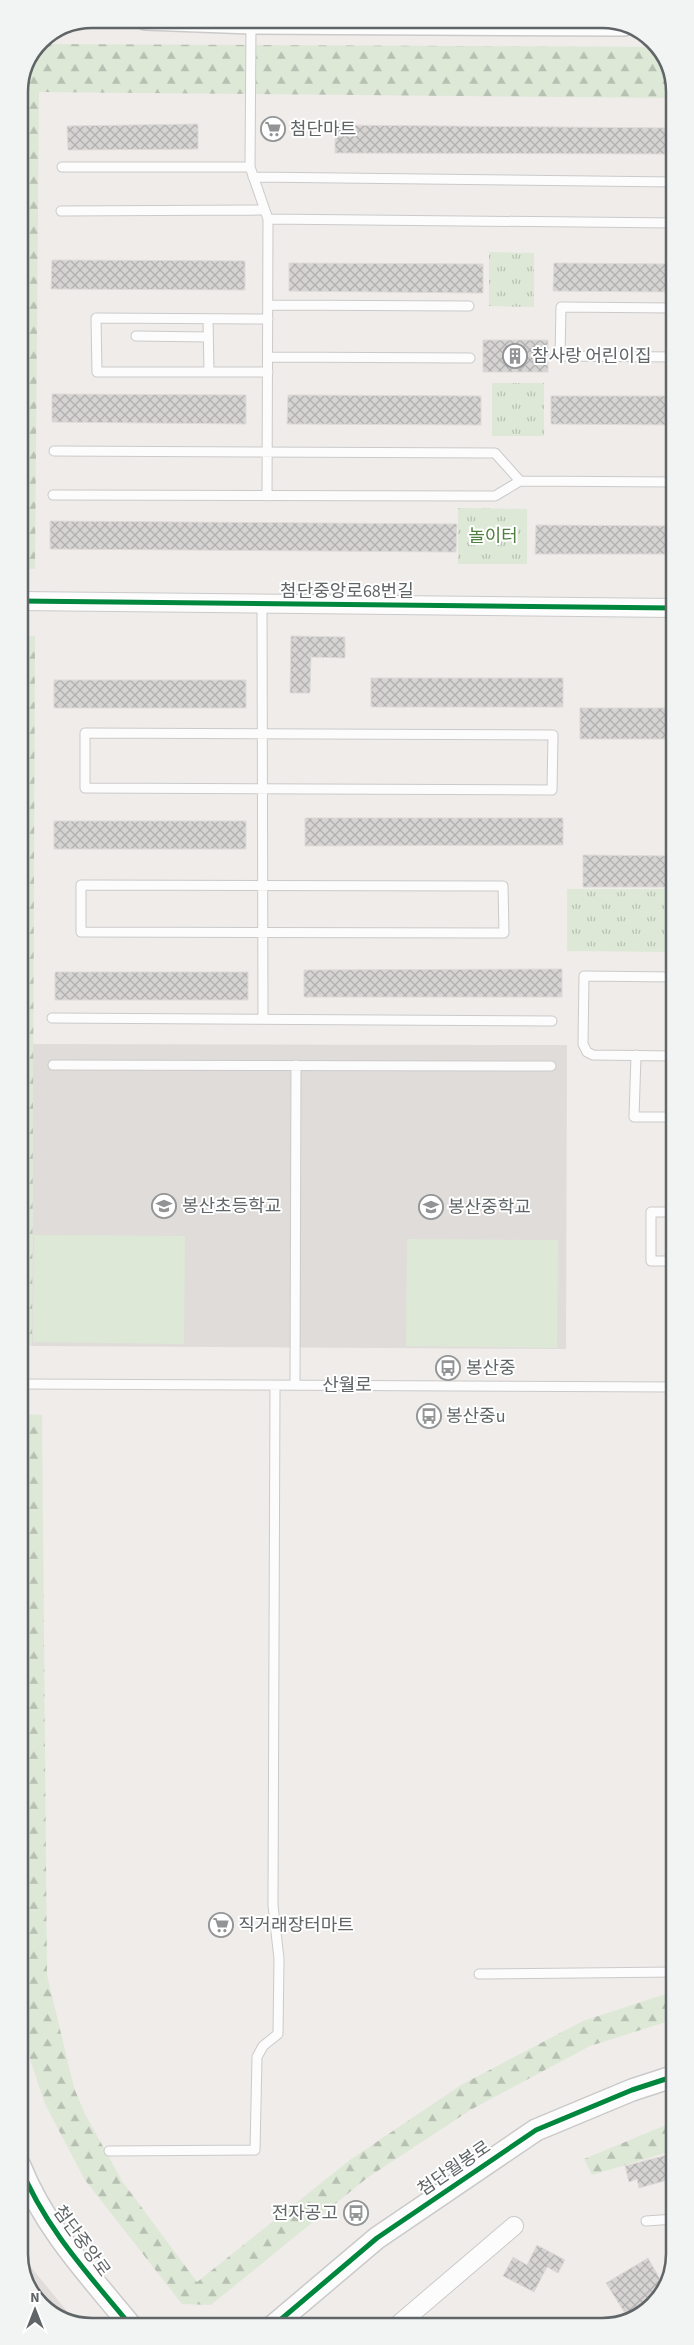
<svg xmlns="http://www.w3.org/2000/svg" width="694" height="2345" font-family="'Source Sans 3','Noto Sans KR',sans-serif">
<defs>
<pattern id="forest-firs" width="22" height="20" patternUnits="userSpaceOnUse" patternTransform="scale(1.25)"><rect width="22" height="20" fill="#dee8d7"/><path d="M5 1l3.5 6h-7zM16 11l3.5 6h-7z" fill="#b7c0b2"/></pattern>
<pattern id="park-tufts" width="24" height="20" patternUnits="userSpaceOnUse" patternTransform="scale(1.25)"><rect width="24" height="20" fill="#dee8d7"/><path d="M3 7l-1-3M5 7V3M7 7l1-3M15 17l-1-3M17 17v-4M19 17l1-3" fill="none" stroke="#b7c0b2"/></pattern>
<pattern id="building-cross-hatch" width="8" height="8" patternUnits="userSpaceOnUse" patternTransform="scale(1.25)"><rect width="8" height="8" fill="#d6d3d3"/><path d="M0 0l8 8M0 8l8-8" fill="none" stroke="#b1afaf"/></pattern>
</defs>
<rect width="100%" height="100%" fill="#efecea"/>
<path fill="#e0dcda" d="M33,1044l534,1 -1,304 -534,-3z
M20,2254l56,68 -33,-14 -23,-40z"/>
<path fill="url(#forest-firs)" d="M40,44l617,3 17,30v21l-635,-6 -4,477 -16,-1v-477z
M35,636l-3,710h-12l-1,-709z
M20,1414l22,1 5,560 27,113 11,26 37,67 75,101 153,-122 111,-75 122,-64 92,-30v28l-85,27 -118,63 -105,69 -156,127 -29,-1 -97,-124 -40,-76 -25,-75z
M666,2125l9,25 -83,25 -8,-16z"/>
<path fill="url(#park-tufts)" d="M489,252l45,1v54l-45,-1z
M492,383h52v53h-52z
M458,508l69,1v55h-69z
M567,889h107v63l-107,-1z"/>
<path fill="#dee8d7" d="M34,1235l151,1 -1,108 -151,-2z
M407,1239l151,1 -1,108 -151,-2z"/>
<path fill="url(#building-cross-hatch)" stroke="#dedbd9" d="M198,124v25l-130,1 -1,-24z
M335,125l339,3v26l-339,-1z
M52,260l193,1v29l-194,-1z
M289,263l194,1v29l-194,-2z
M554,263l120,1v28l-121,-1z
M483,340h65v32h-65z
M52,394l194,1v29l-194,-2z
M288,395l193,1v29l-194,-1z
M551,396h123v29l-123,-1z
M50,521l407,3 -1,28 -406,-3z
M536,525l138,1v28h-139z
M291,636l54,1v21l-34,-1 -1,36h-20z
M371,678h192v29h-192z
M54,680h192v28h-192z
M580,708h94v31h-94z
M305,818h258v27l-258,1z
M54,821h192v28h-192z
M583,855l91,1v31h-91z
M562,969v28h-258v-27z
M55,972h193v28h-193z
M671,2154l4,24 -36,10 -2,-9 -8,3 -4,-16z
M537,2245l28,15 -7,13 -11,-6 -13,25 -31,-16 10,-19 14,8z
M648,2258l16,28 -4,12 -32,20 -22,-35z"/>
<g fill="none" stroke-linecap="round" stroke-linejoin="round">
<defs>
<path id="service" d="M251,24l-1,143 18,52 -1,277
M62,167h188
M253,177l421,5
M61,211l204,-1
M268,219l406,4
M268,305l201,1
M674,308l-113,-1 -1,49 114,1
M208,319l1,53
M136,336l72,1
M268,357l202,1
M268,372h-171l-1,-54 172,1
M54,451l441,2 25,28
M53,495l442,1 25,-15 154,1
M262,604l1,415
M85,733l468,2 -1,55 -467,-2z
M81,885l422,1 1,47 -423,-1z
M674,977l-90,-1 -1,68 4,8 6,3 81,1
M52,1018l500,3
M636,1055l-2,62h40
M53,1065l498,1
M675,1212h-24v49h24
M20,1384l655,3
M295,1385l1,-320
M479,1974l196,-2
M109,2151l146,-1 2,-93 6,-11 15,-12 1,-75 -6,-54 2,-519
M646,2221l29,-2"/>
<path id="minor" d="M19,601l655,7
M398,2325l116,-99"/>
<path id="tertiary" d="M146,19l105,4 373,2
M20,2166c24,61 70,110 111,160
M273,2326l104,-88 159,-108 96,-40 43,-14"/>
</defs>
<use href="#service" stroke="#cbcaca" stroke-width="11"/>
<use href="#minor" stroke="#cbcaca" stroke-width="20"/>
<use href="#tertiary" stroke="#cbcaca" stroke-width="24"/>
<use href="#service" stroke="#fdfcfc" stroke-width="9"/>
<use href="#minor" stroke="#fdfcfc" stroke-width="18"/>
<use href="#tertiary" stroke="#fdfcfc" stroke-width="21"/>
<defs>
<path id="cycleway" d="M146,19l105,4 373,2
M19,601l655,7
M20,2166c24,61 70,110 111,160
M273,2326l104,-88 159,-108 96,-40 43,-14"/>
</defs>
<use href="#cycleway" stroke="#fff" stroke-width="8"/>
<use href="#cycleway" stroke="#00873e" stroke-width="5"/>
</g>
<defs>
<symbol id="supermarket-ring" viewBox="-11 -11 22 22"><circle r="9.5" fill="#fff" stroke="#929495" stroke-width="1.5"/><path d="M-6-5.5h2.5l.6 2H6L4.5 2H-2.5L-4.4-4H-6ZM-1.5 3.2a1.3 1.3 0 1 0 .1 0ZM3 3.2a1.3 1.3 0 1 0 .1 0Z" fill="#929495"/></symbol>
<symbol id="building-ring" viewBox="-11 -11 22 22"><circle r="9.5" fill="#fff" stroke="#929495" stroke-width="1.5"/><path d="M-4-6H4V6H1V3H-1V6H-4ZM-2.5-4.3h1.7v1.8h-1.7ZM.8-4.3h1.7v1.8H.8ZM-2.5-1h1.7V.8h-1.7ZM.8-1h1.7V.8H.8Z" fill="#929495"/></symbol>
<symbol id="school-ring" viewBox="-11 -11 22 22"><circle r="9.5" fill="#fff" stroke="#929495" stroke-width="1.5"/><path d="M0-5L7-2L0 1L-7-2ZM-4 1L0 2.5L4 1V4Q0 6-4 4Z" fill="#929495"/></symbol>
<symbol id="bus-ring" viewBox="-11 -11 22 22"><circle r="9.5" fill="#fff" stroke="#929495" stroke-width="1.5"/><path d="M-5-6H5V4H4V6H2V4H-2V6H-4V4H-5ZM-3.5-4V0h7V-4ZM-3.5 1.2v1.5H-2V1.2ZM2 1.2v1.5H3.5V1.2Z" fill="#929495"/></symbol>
</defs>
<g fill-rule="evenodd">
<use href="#supermarket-ring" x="259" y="115" width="28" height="28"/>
<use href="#building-ring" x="501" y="342" width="28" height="28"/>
<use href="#school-ring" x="150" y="1192" width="28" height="28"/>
<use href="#school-ring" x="417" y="1193" width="28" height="28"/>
<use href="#bus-ring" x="434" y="1354" width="28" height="28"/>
<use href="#bus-ring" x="415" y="1402" width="28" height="28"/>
<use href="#supermarket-ring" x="207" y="1911" width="28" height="28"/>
<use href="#bus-ring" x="342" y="2199" width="28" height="28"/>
</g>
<g text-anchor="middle" stroke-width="4" stroke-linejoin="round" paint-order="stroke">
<g font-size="18" fill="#606567" stroke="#fff" text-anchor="start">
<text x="290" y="135">첨단마트</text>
<text x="532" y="362">참사랑 어린이집</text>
<text x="182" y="1212">봉산초등학교</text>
<text x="448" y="1213">봉산중학교</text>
<text x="466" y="1374">봉산중</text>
<text x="446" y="1422">봉산중u</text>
<text x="238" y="1931">직거래장터마트</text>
<text x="338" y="2219" text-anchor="end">전자공고</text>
</g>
<g font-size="18" fill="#507f3f" stroke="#fff">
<text x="493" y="542">놀이터</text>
</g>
<g font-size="18" fill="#606567" stroke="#fff">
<text x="347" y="597">첨단중앙로68번길</text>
<text x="347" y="1391">산월로</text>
<text transform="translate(454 2168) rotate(-34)" y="6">첨단월봉로</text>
<text transform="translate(82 2241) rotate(54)" y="6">첨단중앙로</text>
</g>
</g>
<path d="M0 0H694V2345H0ZM92 28H602A64 64 0 0 1 666 92V2254A64 64 0 0 1 602 2318H92A64 64 0 0 1 28 2254V92A64 64 0 0 1 92 28Z" fill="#f2f3f3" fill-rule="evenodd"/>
<path fill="none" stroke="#606567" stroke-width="2.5" d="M92 28H602A64 64 0 0 1 666 92V2254A64 64 0 0 1 602 2318H92A64 64 0 0 1 28 2254V92A64 64 0 0 1 92 28Z"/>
<g transform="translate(35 2310)" stroke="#ffffff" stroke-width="4" paint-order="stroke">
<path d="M0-4L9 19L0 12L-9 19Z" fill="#606567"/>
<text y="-8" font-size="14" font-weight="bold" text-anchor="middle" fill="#606567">N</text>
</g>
</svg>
